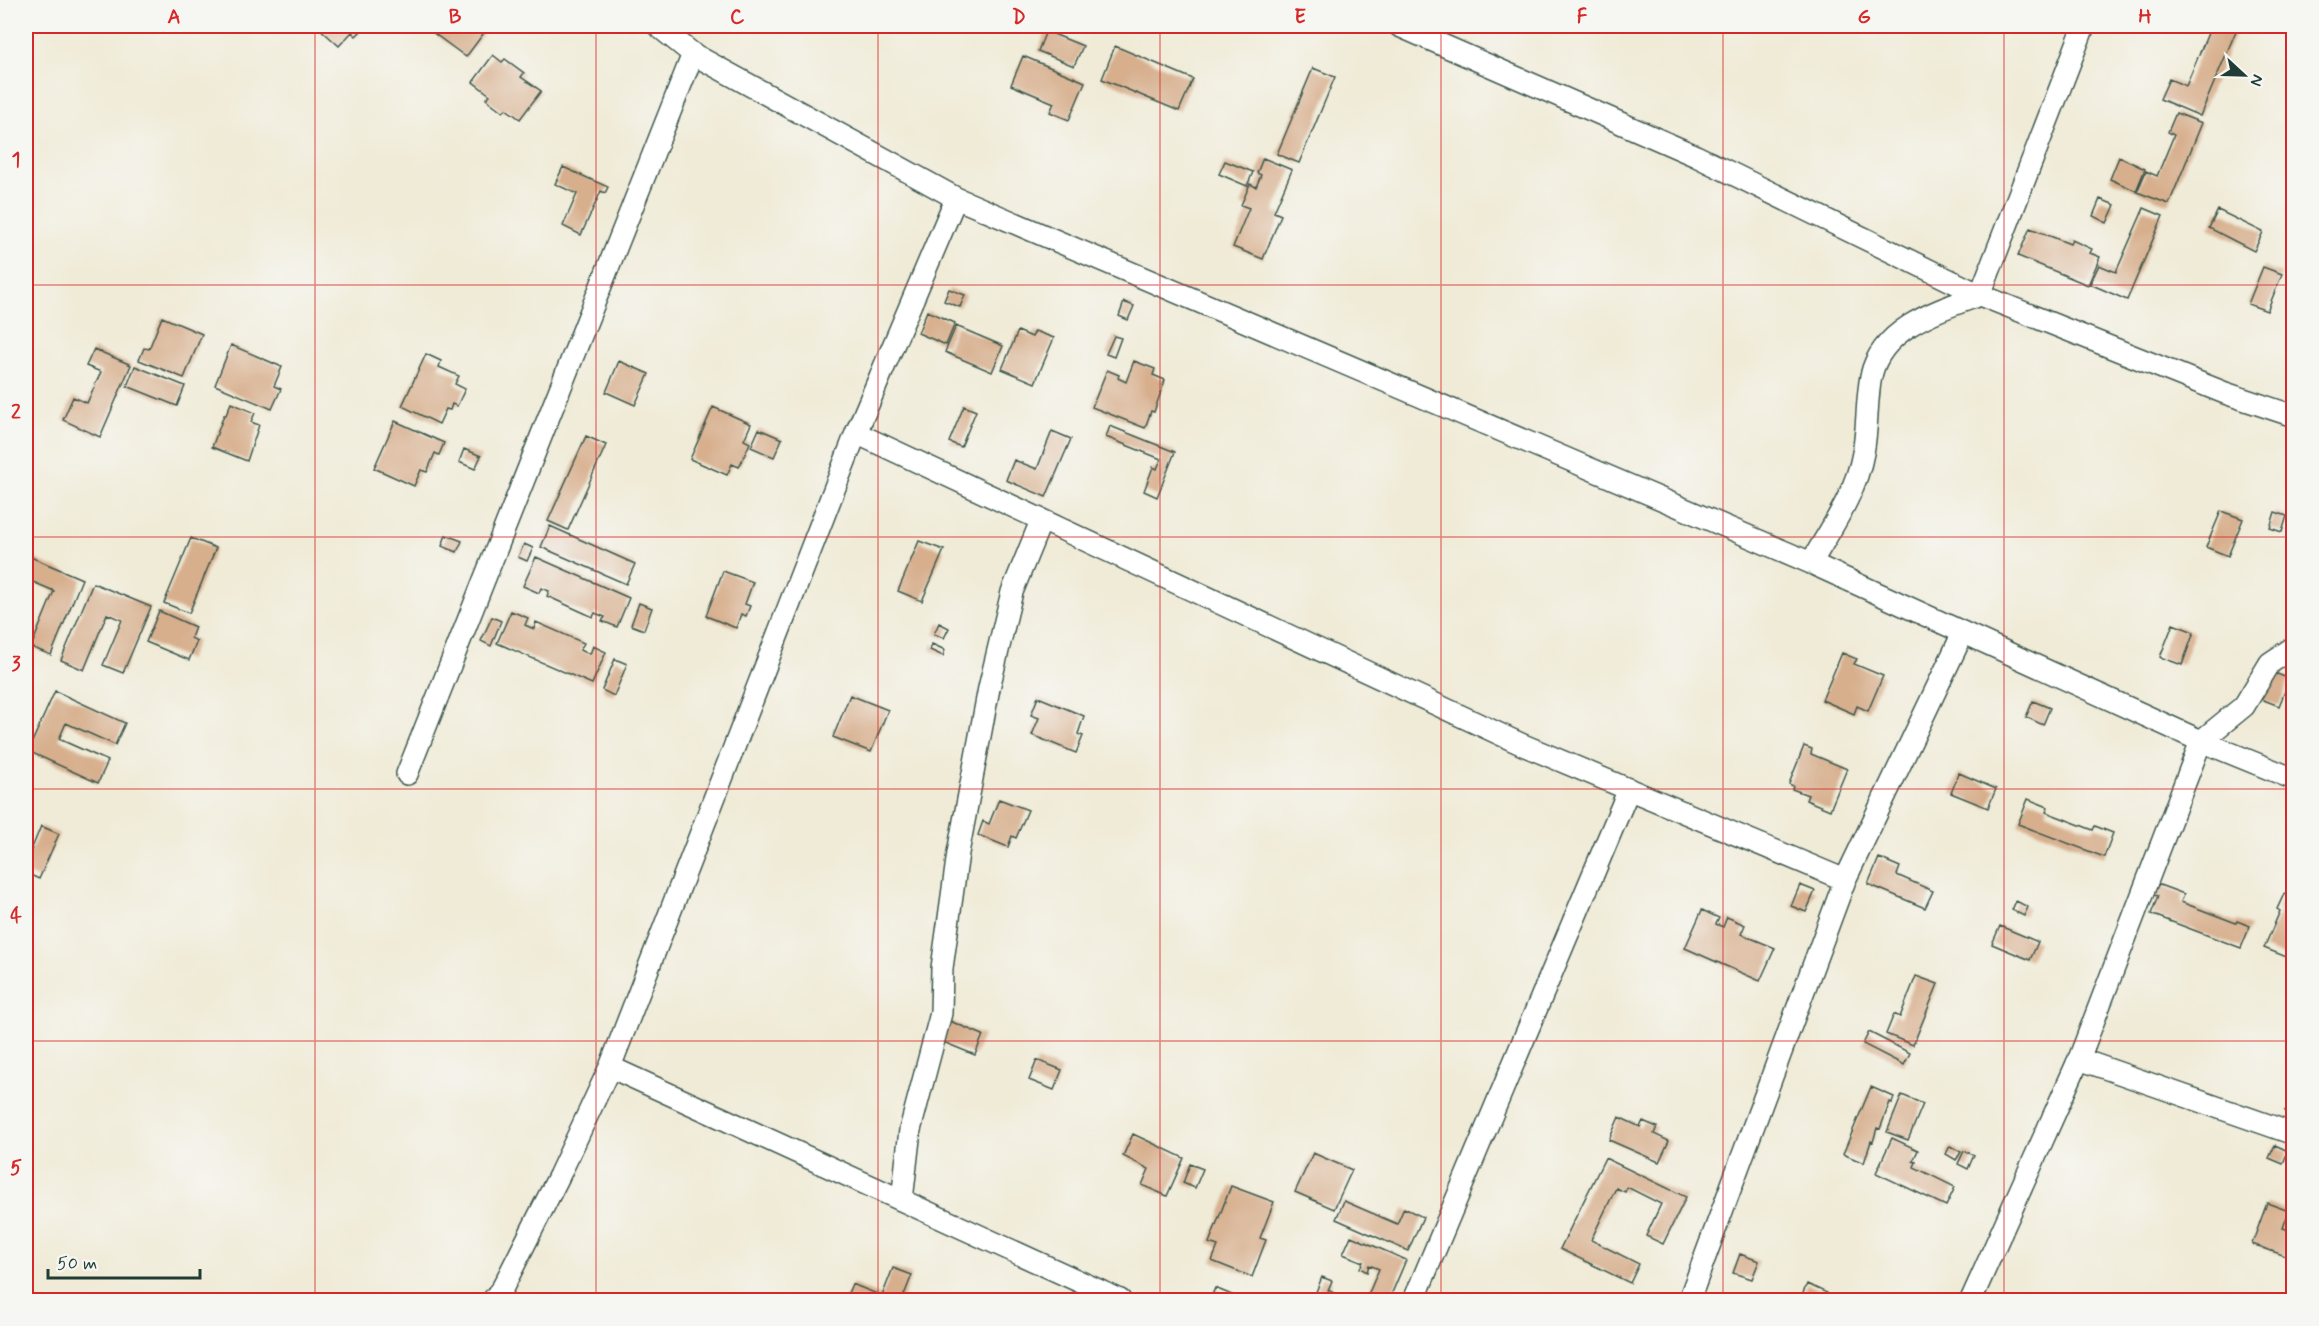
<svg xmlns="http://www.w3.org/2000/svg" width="2319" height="1326" font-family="Mynerve,sans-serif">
<rect width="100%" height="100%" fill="#f6f6f2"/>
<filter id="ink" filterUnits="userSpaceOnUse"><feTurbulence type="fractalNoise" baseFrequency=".0167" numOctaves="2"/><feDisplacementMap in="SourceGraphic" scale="12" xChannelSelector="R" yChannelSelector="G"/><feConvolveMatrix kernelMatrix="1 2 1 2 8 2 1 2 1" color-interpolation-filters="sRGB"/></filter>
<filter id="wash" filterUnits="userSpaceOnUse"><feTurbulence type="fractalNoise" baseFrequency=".008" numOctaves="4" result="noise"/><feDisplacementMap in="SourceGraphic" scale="24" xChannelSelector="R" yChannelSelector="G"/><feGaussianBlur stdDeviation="1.35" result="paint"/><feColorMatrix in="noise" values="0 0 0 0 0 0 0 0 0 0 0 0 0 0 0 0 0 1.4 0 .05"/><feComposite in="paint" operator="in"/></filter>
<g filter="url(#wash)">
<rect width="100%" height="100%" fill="#f0ebd7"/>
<g id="blocks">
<path fill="#d7af8d" d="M317,26h49l-10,10 -4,-4 -13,14z
M424,26h65l-23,31z
M2211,26h11l14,5 -36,85 -40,-17 9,-20 17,7z
M1046,31l37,15 -9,20 -36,-15z
M1115,46l78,33 -14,32 -77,-32z
M493,55l9,7 3,-3 19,14 -3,4 20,14 -21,28 -14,-10 -3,3 -17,-13 4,-4 -17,-13z
M1023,56l62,26 -16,38 -19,-8 4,-9 -43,-18z
M1313,68l22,9 -36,86 -22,-9z
M2176,113l26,10 -33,81 -32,-12 9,-21 11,5 17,-41 -6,-3z
M2119,157l26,12 -9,22 -26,-12z
M1263,158l29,12 -18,42 7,3 -18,44 -30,-12 16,-39 -8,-3 9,-21 6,3 5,-12 -4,-2z
M1225,161l28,11 -6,14 -28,-12z
M563,167l45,20 -3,6 -4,-2 -20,44 -18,-9 14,-32 -22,-10z
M2100,199l15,6 -8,18 -14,-7z
M2144,208l19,8 -36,84 -37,-16 9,-19 17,7z
M2218,210l45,22 -9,19 -45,-23z
M2030,228l40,16 2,-4 20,9 -2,4 10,4 -12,28 -70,-29z
M2263,267l19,7 -15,37 -19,-7z
M949,289l16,6 -5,12 -16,-6z
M1124,302l10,4 -6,14 -9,-4z
M927,311l28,12 -9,22 -28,-12z
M162,317l40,17 -18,44 -45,-18 5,-12 5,1z
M956,326l47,20 -11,26 -47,-20z
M1018,331l14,6 3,-6 19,7 -19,45 -33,-14z
M1114,336l7,2 -7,19 -8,-3z
M231,345l51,22 -8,19 7,3 -9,20 -57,-24z
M94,349l37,16 -31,72 -37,-17 10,-23 14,6 14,-31 -15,-6z
M426,354l15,7 -2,6 20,9 -4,8 10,5 -8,17 -5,-2 -2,6 -4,-1 -7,15 -37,-18z
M619,361l30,13 -14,31 -29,-13z
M1134,361l21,8 -2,6 12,5 -11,32 -3,-1 -6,17 -53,-21 15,-37 12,5 -1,3 8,4z
M135,366l50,20 -8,20 -50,-20z
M231,403l24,10 -4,9 8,3 -12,36 -35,-14 12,-32h2z
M964,406l12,5 -15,36 -12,-5z
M713,407l38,17 -7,16 6,3 -11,24 -7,-3 -5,11 -37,-16z
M395,421l49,22 -5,12 -4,-2 -8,19 -6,-2 -7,16 -40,-18z
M1110,426l65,26 -18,45 -13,-6 9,-24 4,2 4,-10 -55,-22z
M759,429l23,10 -8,18 -23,-10z
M1052,431l19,8 -25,58 -40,-17 8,-20 23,9z
M586,436l20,9 -38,85 -20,-9z
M464,449l17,7 -6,13 -16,-7z
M2221,511l22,8 -15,37 -22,-9z
M2275,512l12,4 -5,16 -12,-4z
M550,526l85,38 -9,20 -85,-37z
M446,535l16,6 -5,11 -15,-6z
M191,538l25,10 -27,65 -25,-10z
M919,541l25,9 -22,51 -24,-10z
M524,544l9,4 -6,13 -9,-4z
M26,555l56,24 -31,76 -20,-8 23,-56 -28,-12z
M536,557l93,41 -12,29 -15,-6 3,-4 -10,-4 -2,4 -46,-21 2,-5 -8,-3 -2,5 -16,-7z
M723,571l30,11 -8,22 5,2 -4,10 -5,-2 -5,14 -30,-12z
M93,583l58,24 -28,66 -20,-8 19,-45 -15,-6 -23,56 -23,-10z
M639,603l13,5 -8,22 -13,-5z
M159,611l36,16 -4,11 6,3 -8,19 -43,-18z
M511,611l17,7 -3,7 9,4 2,-7 48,21 -4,7 10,4 3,-8 13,6 -14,32 -95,-41z
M492,617l9,4 -10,25 -10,-5z
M939,623l10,5 -5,10 -10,-4z
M2173,624l21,8 -12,33 -22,-8z
M932,644l13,6 -2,6 -13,-6z
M1842,653l15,6 -3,5 29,12 -15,35 -11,-5 -3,8 -32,-14z
M615,659l12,5 -13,32 -12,-6z
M2272,672l18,7 -11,27 -18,-7z
M55,691l70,32 -10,22 -49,-22 -7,16 49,22 -10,22 -70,-32z
M850,695l38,15 -17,42 -38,-15z
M1038,697l46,19 -6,18 5,2 -7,17 -44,-18 7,-17 -8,-3z
M2033,701l17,7 -7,17 -17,-8z
M1804,746l8,3 -1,5 36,15 -17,41 -24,-10 2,-5 -16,-6 1,-3 -4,-2z
M1959,773l37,16 -8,19 -37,-15z
M999,799l29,11 -12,28 -4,-2 -4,11 -30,-12 5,-14 6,3z
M2028,799l20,8 -2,5 47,18 2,-4 18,7 -9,24 -86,-33z
M41,826l18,8 -20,45 -13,-6v-22l4,2z
M1879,858l21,9 -3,8 36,16 -8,17 -57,-24z
M2157,884l27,10 -3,8 55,21 1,-2 13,5 -9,22 -90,-34 7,-18 -5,-1z
M1800,885l15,6 -9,21 -15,-6z
M2284,894l10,4v62l-30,-12 16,-37 -3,-2z
M2016,901l12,6 -4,9 -12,-6z
M1702,910l17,8 -3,6 7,3 4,-10 18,8 -4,9 34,14 -15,33 -75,-33z
M2000,926l38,16 -8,18 -38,-16z
M1916,976l22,8 -25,61 -27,-11 8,-20 6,3z
M945,1019l38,16 -8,20 -39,-16z
M1869,1032l41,21 -6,12 -41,-21z
M1037,1060l25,10 -8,20 -25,-10z
M1871,1087l23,10 -2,6 -2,-1 -10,27 -3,-1 -4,14 -2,-1 -7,22 -21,-9z
M1902,1095l21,9 -15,36 -21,-8z
M1619,1117l21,10 3,-6 14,6 -3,7 15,7 -10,21 -50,-22z
M1133,1134l51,24 -17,38 -25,-11 7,-16 -26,-13z
M1892,1138l26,12 -5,11 3,1 -2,5 41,20 -9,19 -70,-33z
M2275,1145l13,6 -5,13 -14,-6z
M1950,1146l11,6 -5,8 -10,-6z
M1964,1151l10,4 -6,14 -10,-5z
M1313,1153l39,17 -18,39 -39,-17z
M1605,1158l81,39 -23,47 -17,-8 15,-32 -34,-17 -2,5 -9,-4 -25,52 48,24 -9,19 -70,-34z
M1190,1164l13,5 -8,19 -12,-5z
M1231,1186l43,16 -14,36 6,2 -14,37 -40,-16 6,-15 -9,-3z
M1344,1201l53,23 7,-16 19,9 -15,34 -72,-32z
M2267,1203l22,8 -6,17 6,2 -1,3 6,3v23l-42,-15z
M1351,1236l55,24 -17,40h-23l13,-31 -10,-4 -2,7 -7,-4 3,-6 -20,-8z
M1740,1254l19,7 -7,18 -19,-6z
M893,1268l19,7 -10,25h-57l7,-16 30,12z
M1322,1277l10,4 -4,9 6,3 -3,7h-9l-8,-3z
M1807,1284l20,9 -4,7h-23z
M1215,1288l29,12h-34z"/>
</g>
</g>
<g filter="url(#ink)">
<use href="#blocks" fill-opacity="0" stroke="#3e574c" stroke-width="1.5"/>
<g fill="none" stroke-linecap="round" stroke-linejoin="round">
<defs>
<path id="street" d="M658,26l35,28 263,144 855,365 390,178 93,38
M1399,26l297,130 284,139 245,98 69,23
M956,198l-100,235 -246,634 510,233
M856,433l667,312 322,135
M1811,563c20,-35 45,-70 52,-110 5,-25 3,-52 8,-77 11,-49 68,-66 109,-81l104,-269
M407,774l286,-720
M2079,1059l215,75
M902,1200l8,-70 31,-117 1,-45 16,-115 31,-165 23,-96 29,-71
M493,1300l10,-13 56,-111 51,-109
M1414,1300l215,-511
M1689,1300l156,-420 118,-247
M1971,1300l108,-241 122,-318 43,-35 26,-43 24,-16"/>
</defs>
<use href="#street" stroke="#3e574c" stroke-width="24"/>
<path stroke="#3e574c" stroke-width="4" stroke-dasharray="1.5 4.5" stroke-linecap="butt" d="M2285,1112l9,-8"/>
<use href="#street" stroke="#fff" stroke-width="21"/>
</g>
</g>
<path fill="none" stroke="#d62828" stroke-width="1.5" stroke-opacity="0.55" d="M315,26v1274M596,26v1274M878,26v1274M1160,26v1274M1441,26v1274M1723,26v1274M2004,26v1274M26,285h2268M26,537h2268M26,789h2268M26,1041h2268"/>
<rect width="2319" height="1326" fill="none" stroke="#f6f6f2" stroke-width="66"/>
<g transform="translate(2244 75) rotate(112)" stroke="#f6f6f2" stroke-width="4.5" paint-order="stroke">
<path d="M0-4.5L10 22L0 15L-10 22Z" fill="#1f3d34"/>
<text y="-9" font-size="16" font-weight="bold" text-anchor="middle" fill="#1f3d34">N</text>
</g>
<path d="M48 1269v9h152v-9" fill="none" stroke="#1f3d34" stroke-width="3"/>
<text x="57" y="1269" font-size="18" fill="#1f3d34" stroke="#f6f6f2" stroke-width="4.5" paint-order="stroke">50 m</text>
<rect x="33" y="33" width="2253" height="1260" fill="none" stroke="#d62828" stroke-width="2"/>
<g font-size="20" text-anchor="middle" font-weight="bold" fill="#d62828">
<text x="174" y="23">A</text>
<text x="455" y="23">B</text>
<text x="737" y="23">C</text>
<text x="1019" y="23">D</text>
<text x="1300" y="23">E</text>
<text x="1582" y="23">F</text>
<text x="1864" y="23">G</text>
<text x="2145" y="23">H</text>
<text x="16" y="166">1</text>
<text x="16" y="418">2</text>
<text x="16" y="670">3</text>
<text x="16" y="922">4</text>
<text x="16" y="1174">5</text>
</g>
</svg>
